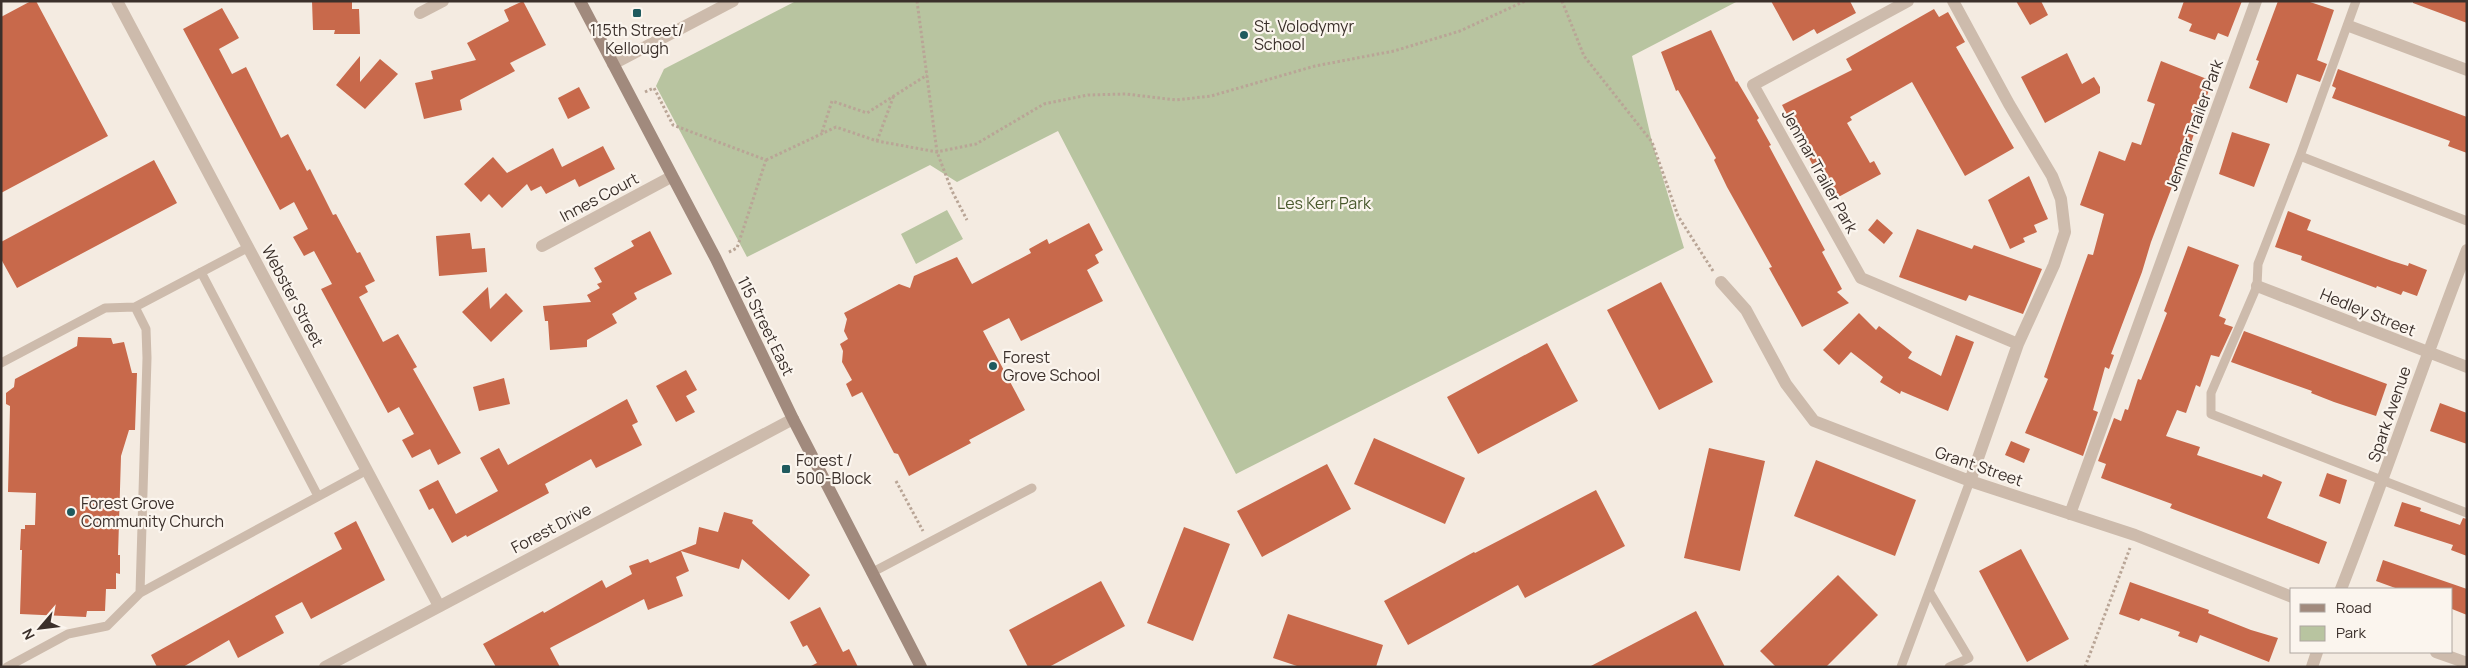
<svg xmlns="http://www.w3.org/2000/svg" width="2468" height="668" font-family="Manrope,sans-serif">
<rect width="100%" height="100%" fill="#f4ebe1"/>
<path fill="#b8c4a0" d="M796,1h942l-106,55 20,86 32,106 -448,226 -178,-343 -101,51 -27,-17 -183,92 -91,-171 8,-17z
M947,210l16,29 -47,25 -15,-30z"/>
<path fill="#c8694b" d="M31,1h5l72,135 -107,57v-176z
M312,1h40v8h7l1,25h-26l1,-4h-22z
M523,1l23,44 -36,18 5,8 -55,29 2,10 -38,9 -9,-36 18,-4 -2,-8 45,-11 -9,-17 42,-22 -5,-11z
M1771,1h79l6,12 -39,21 -3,-5 -21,12z
M2016,1h25l7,14 -18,10z
M2184,1h58l-14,36 -10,-4 -3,7 -26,-9 3,-7 -14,-6z
M2278,1h29l27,9 -17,50 10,4 -7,18 -23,-8 -10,29 -38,-15 10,-27 -3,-1z
M2413,1h54v22l-54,-20z
M222,8l17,30 -20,11 13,25 14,-7 35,71 7,-4 19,37 3,-2 23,46 3,-1 21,39 3,-1 15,29 -10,5 3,6 -9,5 24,45 15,-8 19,33 -4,2 48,84 -23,12 -8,-16 -18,9 -10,-18 12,-6 -15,-27 -11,6 -67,-124 11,-5 -18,-33 -10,5 -11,-19 15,-8 -14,-27 -14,8 -97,-181z
M1934,9l5,8 9,-5 17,30 -9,5 58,101 -49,28 -53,-94 -62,35 2,3 -5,3 23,40 4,-2 7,13 -50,27 -49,-96 70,-35 -6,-11z
M1711,30l25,52 1,-1 22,37 -2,2 14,25 -2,1 56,104 -3,2 20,37 -5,3 12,11 -47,24 -33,-59 3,-1 -45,-80 -13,-27 2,-2 -38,-68 -2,1 -15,-39z
M2067,53l15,31 12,-7 6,10v6l-55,30 -24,-46z
M360,56v26l20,-23 18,15 -33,35 -29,-24z
M2161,61l51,20 -31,91 -3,-1 -27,71 -9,30 -31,82 3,1 -5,14 -4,-2 -12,43 5,2 -15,44 -58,-23 23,-54 -4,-2 44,-123 5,1 11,-41 -24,-9 19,-54 26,10 7,-19 9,3 14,-41 -8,-3z
M2338,69l129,48v36l-19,-7 2,-5 -118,-43 4,-10 -4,-2z
M579,87l11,21 -22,11 -10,-21z
M2232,132l38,12 -16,43 -35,-13z
M603,146l12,23 -36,18 -4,-8 -29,15 -5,-8 -10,5 -4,-7 -25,24 -13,-14 -8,8 -17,-18 29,-27 14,16 46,-25 9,19z
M154,160l23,43 -160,85 -16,-29v-17z
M2029,176l19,43 -14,6 3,7 -14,6 2,4 -15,7 -22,-49z
M2288,211l23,9 -4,10 85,31 16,5 1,-3 18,7 -10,26 -14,-5 -2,4 -24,-9 -1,2 -75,-28 1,-4 -27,-9z
M1877,219l16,14 -9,11 -16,-14z
M1089,223l14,27 -8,5 4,8 -12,7 16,31 -82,40 -12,-23 -26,13 42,79 -56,30 2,3 -62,33 -11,-22 -4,-1 -32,-61 -10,5 -6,-13 6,-4 -10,-18 1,-11 -3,-7 8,-5 -4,-8 3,-12 -3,-6 55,-29 11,4 4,-12 43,-19 15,27 59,-31 -2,-4 18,-10 2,5z
M1917,229l55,20 2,-4 68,24 -19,45 -54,-19 -3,6 -67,-24z
M650,231l22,43 -38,19 3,6 -25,15 5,9 -30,17v7l-37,3 -2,-29h-3l-2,-15 48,-4 -4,-7 13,-7 -3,-4 5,-2 -8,-14 40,-22 -3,-5z
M470,233l2,16 13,-1 2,24 -48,4 -3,-40z
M2188,246l51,19 -20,51 7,3 -2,5 9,3 -14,30 -8,-2 -11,32 -4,-2 -10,28 -9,-3 -11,26 34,11 -3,8 65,22 1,-3 19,8 -15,36 60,24 -8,22 -149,-56 2,-4 -71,-26 5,-14 -8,-3 16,-43 7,3 4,-12 3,1 10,-31 3,1 26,-67 -3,-2z
M1661,282l52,100 -54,28 -52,-100z
M488,287l2,22 16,-16 17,18 -32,31 -29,-30z
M1859,313l17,17 3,-4 33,26 -4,6 33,18 15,-41 18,7 -26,69 -47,-20 -1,3 -20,-12 3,-5 -32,-25 -12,13 -16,-15z
M2244,331l143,53 -11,32 -42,-14 -23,-9 1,-2 -81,-29z
M78,337l33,1 2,6 11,-2 8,31h5l-2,57h-6l-8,26 -3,99h2v19l-4,-1v16h-10l-1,22h-18l-1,6 -66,-3 2,-64h-2l1,-21h4v-4h10l1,-32 -28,-1 2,-86 -4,-2v-11l8,-6 1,-8 62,-33z
M1547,343l31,58 -100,53 -31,-57z
M686,370l11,20 -11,6 9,16 -19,10 -20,-36z
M504,378l6,26 -31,7 -6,-24z
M627,399l11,23 -6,3 10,20 -46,23 -5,-9 -46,25 4,9 -82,44 -1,-2 -14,8 -19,-35 -4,2 -10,-20 19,-10 18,34 42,-23 -18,-33 19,-10 9,17z
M2440,403l27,10v31l-37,-13z
M1374,438l91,40 -20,46 -91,-40z
M2011,441l19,8 -6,14 -19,-8z
M1709,448l56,13 -25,110 -56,-13z
M1816,460l100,40 -21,56 -101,-40z
M1327,464l24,45 -89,48 -25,-46z
M2327,473l20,7 -7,24 -21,-8z
M1596,490l29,56 -100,52 -7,-13 -110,60 -24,-44 90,-49 1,1z
M2402,502l19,6 -1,3 40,14 3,-7 4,1v37l-16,-6 2,-5 -59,-19z
M724,512l29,8 -1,3 58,52 -21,25 -47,-41 -3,10 -58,-18 8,20 -13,6 7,19 -35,14 -4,-11 -94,49 10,19h-64l-13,-23 60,-33 1,2 58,-33 4,8 26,-14 -3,-8 19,-7 2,4 46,-19 3,-17 19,5z
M356,521l29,59 -74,39 -9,-17 -27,14 9,17 -46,25 -9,-18 -46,27h-26l-6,-12 191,-106 -8,-16z
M1184,527l46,17 -37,97 -46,-18z
M2021,549l48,90 -42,23 -48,-91z
M2383,560l84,29v26l-15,-6v-20h-54l-22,-8z
M1838,575l40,40 -52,52h-50l-16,-16z
M1101,581l24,45 -76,41h-21l-19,-37z
M2130,582l79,28 -1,3 43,17 27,8 -9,24 -69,-27 -3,8 -19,-7 2,-4 -39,-14 -2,3 -20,-7z
M820,607l23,45 6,-3 9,18h-49l8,-4 -10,-18 -4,2 -13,-25z
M1696,611l29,56h-136z
M1288,614l95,31 -7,22h-76l-27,-9z"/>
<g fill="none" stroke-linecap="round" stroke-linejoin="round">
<path stroke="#b9a596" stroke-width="3" stroke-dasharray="2.5 2.5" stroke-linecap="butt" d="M917,1l20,151 15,39 15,29
M1562,1l22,55 68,86 26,74 35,55
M645,92l9,-4 19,37 93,35 -29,88 -10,5
M822,132l10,-31 35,12 60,-38
M877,141l17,-46
M766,160l70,-33 41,14 60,11 39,-8 68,-40 44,-9 38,-1 50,6 35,-4 104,-30 79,-15 66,-20 65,-30
M896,481l27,50
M2085,667l45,-119"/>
<path stroke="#cdbbac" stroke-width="9" d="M2356,1l-56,155 -42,108 -1,22 -46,107v21l256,99
M2300,156l167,65
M201,272l117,224
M135,307l11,22 1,29 -7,235
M1,363l104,-55 30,-1 114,-60
M871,573l161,-85
M1929,591l40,67 -20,9
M7,667l61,-33 39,-8 33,-33 227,-123
M1901,667l69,-186"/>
<path stroke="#cdbbac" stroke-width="12" d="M117,1l322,605
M1908,1l-155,84 108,193 157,66
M1953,1l56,103 43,72 9,23 4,33 -11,33 -36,79 -48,137
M420,13l23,-12
M2349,26l118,44
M613,64l120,-63
M542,246l129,-69
M1721,282l25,28 40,74 28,37 156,60 165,54 157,62
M2257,286l210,81
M2070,514l186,-513
M2341,589c44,-112 82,-226 126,-339
M2436,652l31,11
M325,667l468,-248
M2312,667l5,-15"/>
<path stroke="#a18a7d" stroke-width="12" d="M580,1l136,258 77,160 128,248"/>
</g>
<g fill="#1f5a5e" stroke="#fbf5ee" stroke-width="2">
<rect x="632" y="8" width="10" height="10" rx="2.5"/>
<circle cx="1244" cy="35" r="5"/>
<circle cx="993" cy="366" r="5"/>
<rect x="781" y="464" width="10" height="10" rx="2.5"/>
<circle cx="71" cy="512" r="5"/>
</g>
<g text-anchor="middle" stroke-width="4.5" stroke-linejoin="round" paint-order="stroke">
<g font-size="16" fill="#3b302b" stroke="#fbf5ee" text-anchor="start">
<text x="1254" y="32">St. Volodymyr<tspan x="1254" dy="18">School</tspan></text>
<text x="637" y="36" text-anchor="middle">115th Street/<tspan x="637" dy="18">Kellough</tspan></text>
<text x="1003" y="363">Forest<tspan x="1003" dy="18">Grove School</tspan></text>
<text x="796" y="466">Forest /<tspan x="796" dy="18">500-Block</tspan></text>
<text x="81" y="509">Forest Grove<tspan x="81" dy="18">Community Church</tspan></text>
</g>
<g font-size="16" fill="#3b302b" stroke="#fbf5ee">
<text transform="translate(2194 125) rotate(-70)" y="6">Jenmar Trailer Park</text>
<text transform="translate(1820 171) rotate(61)" y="6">Jenmar Trailer Park</text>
<text transform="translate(599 197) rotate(-28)" y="6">Innes Court</text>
<text transform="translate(293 296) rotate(62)" y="6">Webster Street</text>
<text transform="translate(2368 312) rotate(22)" y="6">Hedley Street</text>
<text transform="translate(766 326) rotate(64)" y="6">115 Street East</text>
<text transform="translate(2389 414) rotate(-71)" y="6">Spark Avenue</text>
<text transform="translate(1979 466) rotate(19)" y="6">Grant Street</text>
<text transform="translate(551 528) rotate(-28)" y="6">Forest Drive</text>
</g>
<g font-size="16" fill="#4a5a2e" stroke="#fbf5ee">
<text x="1324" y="209">Les Kerr Park</text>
</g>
</g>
<rect width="2468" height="668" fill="none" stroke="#3b302b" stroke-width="5"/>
<rect x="2290" y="588" width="162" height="65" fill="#fbf5ee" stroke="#aea6a0"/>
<rect x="2300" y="604" width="25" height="8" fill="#a18a7d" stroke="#aea6a0"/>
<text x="2336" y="613" font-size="15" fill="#3b302b">Road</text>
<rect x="2300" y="626" width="25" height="15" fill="#b8c4a0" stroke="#aea6a0"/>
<text x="2336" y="638" font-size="15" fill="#3b302b">Park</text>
<g transform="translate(40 628) rotate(242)" stroke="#fbf5ee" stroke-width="4" paint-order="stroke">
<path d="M0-4L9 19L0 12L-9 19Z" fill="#3b302b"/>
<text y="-8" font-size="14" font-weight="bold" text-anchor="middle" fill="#3b302b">N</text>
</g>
</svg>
